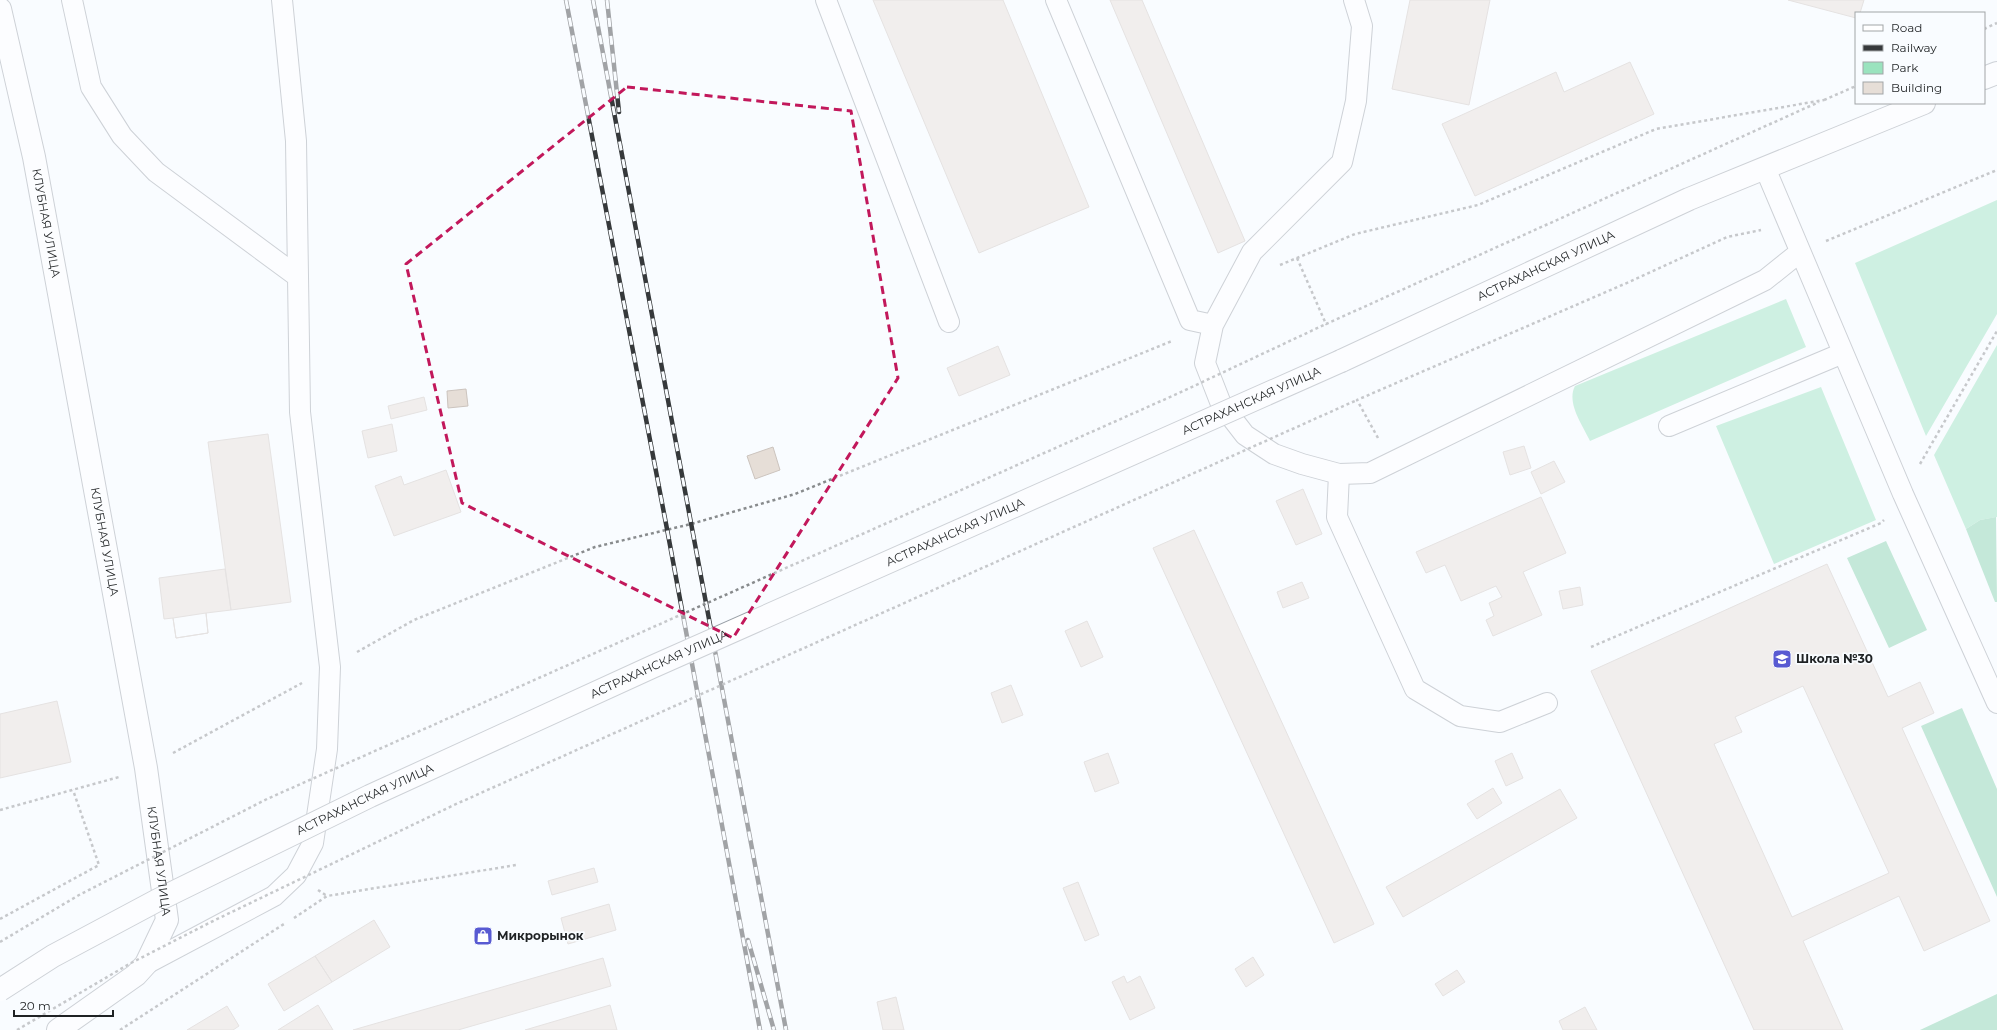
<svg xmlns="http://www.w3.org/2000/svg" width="1997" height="1030" font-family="Montserrat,sans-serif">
<rect width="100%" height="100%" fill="#f9fcff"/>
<path fill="#9ae3be" d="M1997,200v114l-71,122 -71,-173z
M1786,299l20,48 -216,94c-7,-15 -24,-38 -15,-55z
M1997,345v172l-17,3 -14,9 -32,-74z
M1821,387l55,133 -102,44 -58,-138z"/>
<path fill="#83d1aa" d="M1996,517l1,85h-2l-29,-73 14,-9z
M1886,541l41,89 -38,18 -42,-90z
M1962,708l35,81v108l-76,-171z
M1997,994v36h-77z"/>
<path fill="#e6ded7" stroke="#ccc4be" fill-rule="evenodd" d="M873,0h130l86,207 -110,46z
M1110,0h32l103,241 -27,12z
M1410,0h80l-21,105 -77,-16z
M1788,0h76l-4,13h-4v5z
M1630,62l24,52 -179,82 -33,-72 114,-52 8,20z
M998,346l12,29 -51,21 -12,-28z
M466,389l2,17 -20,2 -1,-17z
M424,397l3,13 -36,9 -3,-13z
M392,424l5,27 -29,7 -6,-27z
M268,434l23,168 -60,8 -23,-168z
M1524,446l7,22 -21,7 -7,-23z
M773,447l7,23 -25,9 -8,-23z
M1554,461l11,21 -24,12 -10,-22z
M446,470l15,42 -67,24 -19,-50 26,-10 3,9z
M1303,489l19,45 -26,11 -20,-44z
M1541,497l25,56 -43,19 19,43 -49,21 -7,-16 8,-4 -5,-13 13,-6 -6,-11 -35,15 -16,-36 -19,8 -10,-21z
M1194,530l180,394 -40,19 -181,-395z
M1827,564l61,133 32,-15 14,31 -32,15 88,193 -66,30 -25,-55 -96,45 40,89h-89l-163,-359zM1803,686l86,187 -97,44 -78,-173 28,-12 -7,-15z
M225,569l6,41 -25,3 2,20 -32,5 -3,-20 -9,1 -5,-41z
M1302,582l7,16 -26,10 -6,-16z
M1580,587l3,18 -20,4 -4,-18z
M206,613l2,20 -32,5 -3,-20z
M1087,621l16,36 -22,10 -16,-36z
M1011,685l12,30 -21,8 -11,-30z
M57,701l14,61 -71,16v-64z
M1108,753l11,30 -24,9 -11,-30z
M1512,753l11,25 -17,8 -11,-25z
M1493,788l9,15 -25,16 -10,-15z
M1560,789l17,29 -174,99 -17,-30z
M594,868l4,14 -46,13 -4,-14z
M1078,882l21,53 -14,6 -22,-53z
M609,904l7,26 -48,14 -7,-26z
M374,920l16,27 -58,35 -17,-26z
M315,956l17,26 -48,29 -16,-27z
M1253,957l11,18 -18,12 -11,-18z
M603,958l8,28 -153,44h-105z
M1457,970l8,12 -22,14 -8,-12z
M1124,976l3,7 13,-7 15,32 -25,12 -18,-38z
M896,997l8,33h-21l-6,-28z
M318,1005l15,25h-55z
M610,1005l7,25h-92z
M227,1006l12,20 -6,4h-46z
M1585,1007l12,23h-34l-4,-9z"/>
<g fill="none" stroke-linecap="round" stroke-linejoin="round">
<defs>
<path id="lane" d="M72,0l19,87 31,49 34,36 142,105
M826,0l123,322
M1056,0l134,320 23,5
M1354,0l8,26 -6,75 -14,61 -90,90 -39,73 -8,38 16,41 24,31 29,19 28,10 37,10 31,-1 395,-193 35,-28
M1765,168l138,326 94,209
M1669,426l174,-73
M1339,474l-2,43 78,172 45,27 40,6 47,-19
M146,964l128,-68 22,-21 17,-32 14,-94 3,-82 -30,-255 -4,-271 -14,-141"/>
<g id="street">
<path id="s1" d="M0,9l34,148 112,611 21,152 -21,44 -10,11 -78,55"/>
</g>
<g id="primary">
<path d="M1984,78l13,-5"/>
<path id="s2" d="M1341,361l348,-162 235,-96"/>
</g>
</defs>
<use href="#lane" stroke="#989fa6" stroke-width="22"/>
<use href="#street" stroke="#989fa6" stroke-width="24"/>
<use href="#primary" stroke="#989fa6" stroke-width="24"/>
<path stroke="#888b8d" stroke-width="2.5" stroke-dasharray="3 3" stroke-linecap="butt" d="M1984,29l13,-6
M1824,100l32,-14
M1826,241l171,-71
M1297,258l29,66 493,-222
M1280,265l75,-31 123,-29 178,-76 168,-29
M1378,438l-21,-38 272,-118 98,-45 34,-7
M1920,464l77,-133
M1591,647l290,-124 3,-3
M357,652l57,-32 181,-73 96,-23 104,-30 377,-153
M173,753l129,-70
M0,810l119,-33
M318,890l9,6
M294,918l33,-22 189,-31
M0,919l99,-54 -26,-75
M120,1030l164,-106"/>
<use href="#lane" stroke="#fff" stroke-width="20"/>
<use href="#street" stroke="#fff" stroke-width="22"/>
<use href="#primary" stroke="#fff" stroke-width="22"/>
<defs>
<path id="rail" d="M566,0l101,529 93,501
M593,0l193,1030
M607,0l12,112
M748,940l26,90"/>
</defs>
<use href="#rail" stroke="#36393b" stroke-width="4.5"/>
<use href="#rail" stroke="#f9fcff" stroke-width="3" stroke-dasharray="9" stroke-linecap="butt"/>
<defs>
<g id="primary-bridge">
<path id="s3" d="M0,990l53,-34 103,-55 214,-105 282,-129 689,-306"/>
</g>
</defs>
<use href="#primary-bridge" stroke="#989fa6" stroke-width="24" stroke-linecap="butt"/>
<path stroke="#888b8d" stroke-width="2.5" stroke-dasharray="3 3" stroke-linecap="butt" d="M0,942l79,-47 188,-96 912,-406 147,-69
M17,1030l114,-67 80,-41 243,-117 903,-405"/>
<use href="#primary-bridge" stroke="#fff" stroke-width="22"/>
</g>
<path d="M0 0H1997V1030H0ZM627,87l224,24 47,267 -165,260 -271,-135 -56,-239z" fill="#f9fcff" fill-opacity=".55" fill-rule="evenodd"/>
<path fill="none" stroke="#c2185b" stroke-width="3" stroke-dasharray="8 5" stroke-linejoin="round" d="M627,87l224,24 47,267 -165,260 -271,-135 -56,-239z"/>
<defs>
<symbol id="school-square" viewBox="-11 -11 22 22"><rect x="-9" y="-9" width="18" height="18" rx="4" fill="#585ad2" stroke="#f9fcff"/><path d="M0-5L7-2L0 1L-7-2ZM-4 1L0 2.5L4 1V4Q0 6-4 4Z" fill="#fff"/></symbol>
<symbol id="shop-square" viewBox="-11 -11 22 22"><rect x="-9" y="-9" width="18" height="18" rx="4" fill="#585ad2" stroke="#f9fcff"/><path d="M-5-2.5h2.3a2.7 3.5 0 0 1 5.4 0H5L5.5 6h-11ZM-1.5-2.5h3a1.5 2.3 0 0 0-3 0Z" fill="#fff"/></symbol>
</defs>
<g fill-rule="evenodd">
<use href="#school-square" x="1771" y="648" width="22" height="22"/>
<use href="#shop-square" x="472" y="925" width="22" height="22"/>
</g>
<g text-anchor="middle" stroke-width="3.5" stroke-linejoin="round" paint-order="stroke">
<g font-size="12" fill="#1f2224" stroke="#f9fcff">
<text dy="4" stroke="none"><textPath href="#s1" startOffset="219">КЛУБНАЯ УЛИЦА</textPath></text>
<text dy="4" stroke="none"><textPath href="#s2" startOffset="226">АСТРАХАНСКАЯ УЛИЦА</textPath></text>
<text dy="4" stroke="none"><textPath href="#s3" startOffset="1384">АСТРАХАНСКАЯ УЛИЦА</textPath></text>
<text dy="4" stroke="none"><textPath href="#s3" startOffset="1060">АСТРАХАНСКАЯ УЛИЦА</textPath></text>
<text dy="4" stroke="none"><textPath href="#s1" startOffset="543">КЛУБНАЯ УЛИЦА</textPath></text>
<text dy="4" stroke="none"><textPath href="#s3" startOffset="736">АСТРАХАНСКАЯ УЛИЦА</textPath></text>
<text dy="4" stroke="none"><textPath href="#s3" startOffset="412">АСТРАХАНСКАЯ УЛИЦА</textPath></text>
<text dy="4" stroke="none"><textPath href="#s1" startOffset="867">КЛУБНАЯ УЛИЦА</textPath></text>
</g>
<g font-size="12" font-weight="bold" fill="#1f2224" stroke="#f9fcff" text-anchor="start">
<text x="1796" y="663">Школа №30</text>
<text x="497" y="940">Микрорынок</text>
</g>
</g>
<rect x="1855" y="12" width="130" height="92" fill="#f9fcff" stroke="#a2a5a7"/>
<rect x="1863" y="25" width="20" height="6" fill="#ffffff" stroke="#a2a5a7"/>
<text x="1891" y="32" font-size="12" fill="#1f2224">Road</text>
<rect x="1863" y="45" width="20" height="6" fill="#36393b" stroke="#a2a5a7"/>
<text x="1891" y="52" font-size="12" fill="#1f2224">Railway</text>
<rect x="1863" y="62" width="20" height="12" fill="#9ae3be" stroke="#a2a5a7"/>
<text x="1891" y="72" font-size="12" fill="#1f2224">Park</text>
<rect x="1863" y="82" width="20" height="12" fill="#e6ded7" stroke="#a2a5a7"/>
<text x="1891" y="92" font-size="12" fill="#1f2224">Building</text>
<path d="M14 1010v6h99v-6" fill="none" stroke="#1f2224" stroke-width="2"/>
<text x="20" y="1010" font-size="12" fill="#1f2224" stroke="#f9fcff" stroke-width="3" paint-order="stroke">20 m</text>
</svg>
